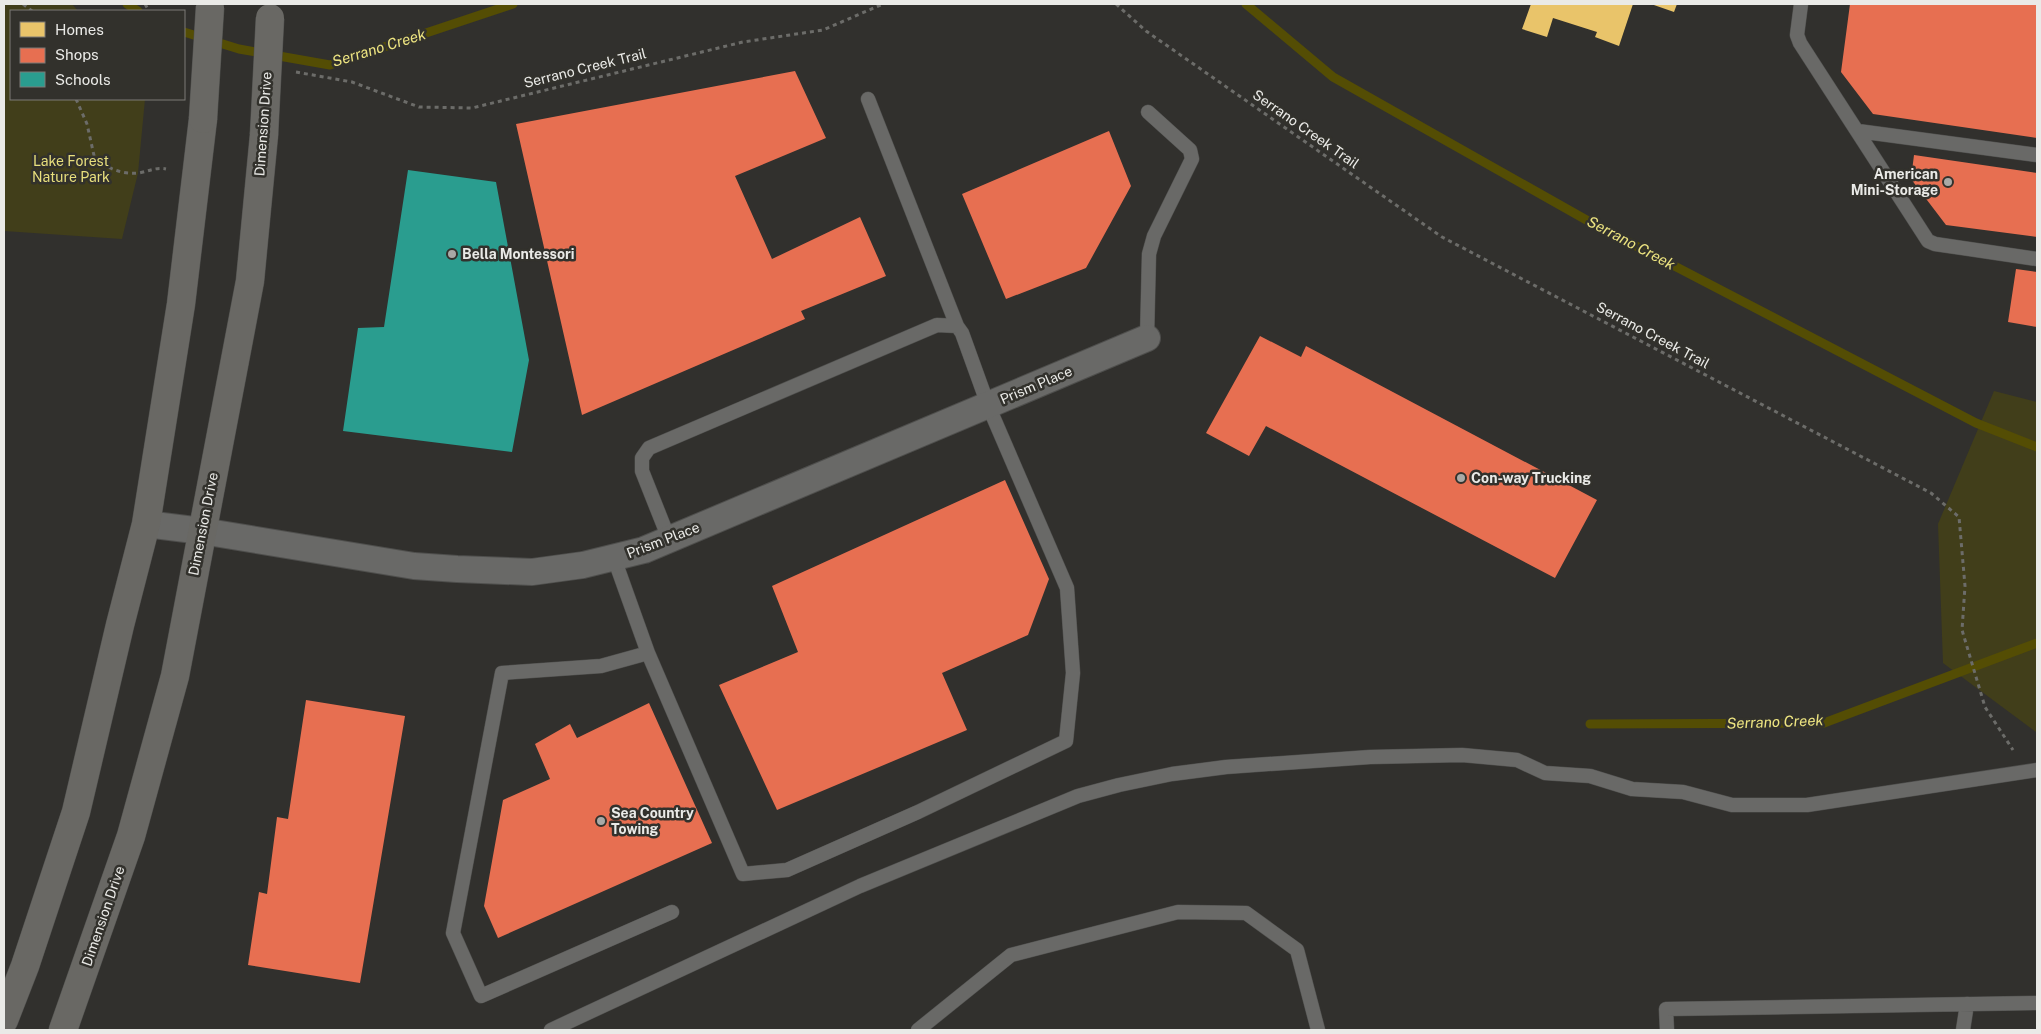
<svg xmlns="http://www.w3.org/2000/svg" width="2041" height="1034" font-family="'Public Sans',sans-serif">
<rect width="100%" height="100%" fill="#31302d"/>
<path fill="#413e1a" d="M4,4h68l6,7h-67v88h134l-7,74 -16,66 -118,-8z
M1994,391l43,11 -1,330 -93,-69 -5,-139z"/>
<path fill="#e9c46a" d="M1531,4h102l-14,42 -24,-9 2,-5 -44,-14 -6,19 -25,-8z
M1651,4h26l-3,8z"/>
<path fill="#e76f51" d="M1850,4h187v134l-164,-24 -32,-42z
M795,71l31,67 -91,38 37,83 88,-42 26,59 -85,35 4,8 -223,96 -66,-291z
M1109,131l22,55 -45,82 -80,31 -44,-105z
M1914,155l123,18v64l-91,-12 -35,-46z
M2016,269l21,3v55l-29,-5z
M1260,336l41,21 5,-11 291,154 -42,78 -289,-152 -17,30 -43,-23z
M1005,480l44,99 -21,56 -86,38 25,57 -190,80 -58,-125 79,-33 -26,-66z
M306,700l99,16 -45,267 -112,-18 11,-73 8,2 10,-77 11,2z
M649,703l63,140 -214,95 -14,-32 19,-106 47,-21 -15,-35 35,-20 7,14z"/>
<path fill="#2a9d8f" d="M408,170l88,12 33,178 -17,92 -169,-21 15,-103 26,-1z"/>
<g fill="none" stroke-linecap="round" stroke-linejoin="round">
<path stroke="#544d04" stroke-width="9" d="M127,4l11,7
M1246,4l87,73 257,145 386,201 61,24
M184,32l55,17 91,16 183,-61
M1590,724l234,-1 213,-80"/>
<defs>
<path id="service" d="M1801,4l-4,31 3,8 128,198 7,3 102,15
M868,99l89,227
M1858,131l179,24
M1147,338l2,-84 5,-18 38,-77 -2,-9 -42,-38
M614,558l34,95 -47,13 -99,7 -49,260 28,63 191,-84
M648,653l95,221 44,-4 131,-58 148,-71 7,-68 -6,-85 -79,-183 -26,-72 -5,-7 -20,-1 -288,123 -7,10v13l27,68
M551,1030l309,-144 218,-90 41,-11 53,-11 54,-7 144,-10 92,-2 55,5 28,13 45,3 42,13 51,3 49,13h75l230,-35
M918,1030l93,-75 167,-43 68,1 51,37 21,80
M1667,1030l-1,-21 371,-6
M1963,1030l4,-26"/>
<path id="minor" d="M146,524l56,7 212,35 43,3 75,3 51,-7 61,-15 503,-212"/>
<path id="secondary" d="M4,1020l21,-54 51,-154 44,-187 26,-101 35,-220 22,-185
M63,1030l68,-194 44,-160 75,-395 14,-146"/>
</defs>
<use href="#service" stroke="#4f4f4d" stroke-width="15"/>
<use href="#minor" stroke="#4f4f4d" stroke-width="28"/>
<use href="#secondary" stroke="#4f4f4d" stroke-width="29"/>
<path stroke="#6c6c69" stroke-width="3" stroke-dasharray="4 4" stroke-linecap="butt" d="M23,4l9,7
M145,4l4,7
M1116,4l30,27 296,206 489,256 28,24 6,69 -3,44 23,77 28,43
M296,72l56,10 67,25 53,1 271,-66 80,-12 60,-26
M76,99l11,25 8,36c14,8 27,15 44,13 10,-2 17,-6 27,-4"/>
<use href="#service" stroke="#696967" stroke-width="14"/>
<use href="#minor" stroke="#696967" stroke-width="26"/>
<use href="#secondary" stroke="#696864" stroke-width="28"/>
<defs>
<path id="secondary-bridge" d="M203,119l7,-112
M264,135l6,-117"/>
</defs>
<use href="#secondary-bridge" stroke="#4f4f4d" stroke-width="29" stroke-linecap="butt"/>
<use href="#secondary-bridge" stroke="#696864" stroke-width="28"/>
</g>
<g fill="#a9a9a6" stroke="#32312c" stroke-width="2">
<circle cx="1948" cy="182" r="5"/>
<circle cx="452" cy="254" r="5"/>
<circle cx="1461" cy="478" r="5"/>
<circle cx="601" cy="821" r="5"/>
</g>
<g text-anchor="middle" stroke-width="5" stroke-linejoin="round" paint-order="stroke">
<g font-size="14" fill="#eaeae7" stroke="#32312c">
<text transform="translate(585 68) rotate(-14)" y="5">Serrano Creek Trail</text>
<text transform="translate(263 124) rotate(-86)" y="5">Dimension Drive</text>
<text transform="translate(1306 129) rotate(35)" y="5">Serrano Creek Trail</text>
<text transform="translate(1653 335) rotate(28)" y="5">Serrano Creek Trail</text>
<text transform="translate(1036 385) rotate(-23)" y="5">Prism Place</text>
<text transform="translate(203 524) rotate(-79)" y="5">Dimension Drive</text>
<text transform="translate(663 540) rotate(-21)" y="5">Prism Place</text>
<text transform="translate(103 916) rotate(-71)" y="5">Dimension Drive</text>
</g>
<g font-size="14" fill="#e8df7d" stroke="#32312c">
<text x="71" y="166">Lake Forest<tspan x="71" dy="16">Nature Park</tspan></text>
</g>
<g font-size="14" font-weight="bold" fill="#eaeae7" stroke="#32312c" text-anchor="start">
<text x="1938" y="179" text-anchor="end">American<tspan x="1938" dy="16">Mini-Storage</tspan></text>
<text x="462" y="259">Bella Montessori</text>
<text x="1471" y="483">Con-way Trucking</text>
<text x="611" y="818">Sea Country<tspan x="611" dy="16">Towing</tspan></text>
</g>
<g font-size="15" font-style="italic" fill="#ede481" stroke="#32312c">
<text transform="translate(379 48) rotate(-17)" y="5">Serrano Creek</text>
<text transform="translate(1631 243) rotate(28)" y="5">Serrano Creek</text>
<text transform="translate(1775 722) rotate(-2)" y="5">Serrano Creek</text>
</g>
</g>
<rect width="2041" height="1034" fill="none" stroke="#eaeae7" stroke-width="10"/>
<rect x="10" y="10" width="175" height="90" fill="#32312c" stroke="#7c7b77"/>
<rect x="20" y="22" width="25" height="15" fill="#e9c46a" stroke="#7c7b77"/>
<text x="55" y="35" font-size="15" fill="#eaeae7">Homes</text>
<rect x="20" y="48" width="25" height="15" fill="#e76f51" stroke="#7c7b77"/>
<text x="55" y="60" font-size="15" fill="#eaeae7">Shops</text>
<rect x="20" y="72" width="25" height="15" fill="#2a9d8f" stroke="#7c7b77"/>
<text x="55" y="85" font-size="15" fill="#eaeae7">Schools</text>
</svg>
